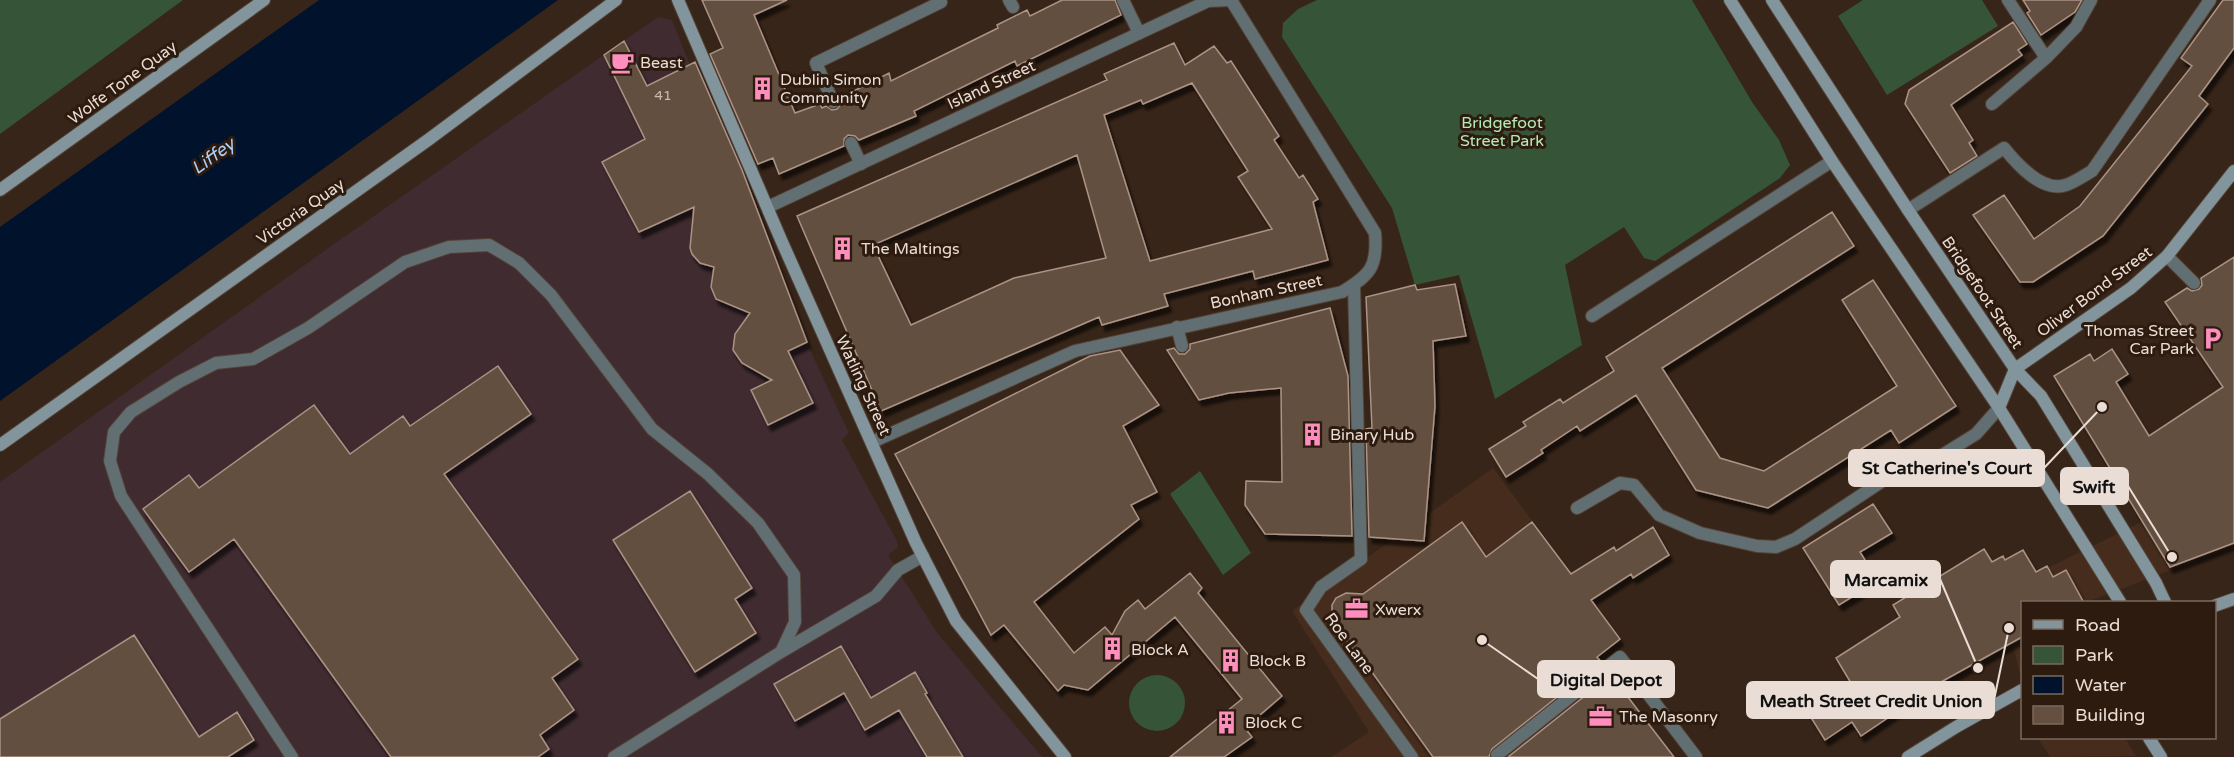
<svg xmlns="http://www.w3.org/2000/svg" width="2234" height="757" font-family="'Varela Round',sans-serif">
<defs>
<filter id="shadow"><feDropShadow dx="3.5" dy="6" stdDeviation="1.5" flood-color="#0009"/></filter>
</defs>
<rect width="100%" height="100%" fill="#382519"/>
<path fill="#452c1c" d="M1493,468l127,171 -141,109 6,9h-154l38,-25 -77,-121z
M2234,477v69l-147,56h-65v81l-22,-92z
M2038,738h87l11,18 -86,1z"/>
<path fill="#3f2b30" d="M658,17l14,3 34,85 54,113 51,134 38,81 -7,7 55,101 1,6 -10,8 50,79 104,123h-1042v-275l344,-245z"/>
<path fill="#355438" d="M0,0h183l-183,134z
M1317,0h375l60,102 27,38 11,25 -10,13 -125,83 -11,-3 -20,-31 -59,38 17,80 -87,54 -36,-124 -44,10 -23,-77 -110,-171 1,-14 15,-14z
M1863,0h119l16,26 -111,69 -49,-79z
M1200,471l51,82 -28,22 -53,-81z
M1129 703a28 28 0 1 1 56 0a28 28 0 1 1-56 0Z"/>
<path fill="#00122c" d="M319,0h239l-558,401v-174z"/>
<path fill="#644f41" stroke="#ab9385" stroke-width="1.5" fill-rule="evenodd" filter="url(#shadow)" d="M702,0h85l-33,15 41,98 25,-9 2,4 4,-2 6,4 5,-1 4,-5 -1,-6 49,-25 2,8 107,-53 -1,-3 30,-15 3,6 32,-16h53l6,15 -104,51 -2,-5 -101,50 2,5 -57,24 -4,-4 -7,-1 -4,4v7l-65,28 -6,-16 -15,6 -48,-110 13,-6z
M2023,0h59l-7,12 -34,23 -14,-22 3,-2z
M2223,0h11v48l-35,48 9,8 -105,132 -70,46h-13l-47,-67 31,-20 30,44 46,-33 112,-140 -11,-8z
M2013,22l14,22 -9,6 4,5 -71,50 22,35 -4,3 8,13 -27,17 -45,-69 4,-14z
M624,41l23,45 48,-24 47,108 65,172 -19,9 25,52 -45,22 -17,-35 21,-10 -30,-17 -9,-13 2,-16 15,-21 -34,-14 -5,-12 3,-20 -14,-4 -8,-9 -2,-6 4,-41 -55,25 -37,-70 43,-23 -41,-84z
M1174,43l11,22 29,-19 13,17 4,-2 48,75 -5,4 25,38 4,-3 15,24 -5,3 15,58 -73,19 -2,-8 -89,23 4,12 -66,19 -3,-8 -218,94 -84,-195 310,-136 -3,-6zM1192,83l56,88 -10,6 34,52 -122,32 -46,-146 37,-15 2,4zM1077,155l29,103 -92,20 -103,47 -38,-80z
M1832,212l22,34 -192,122 58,90 44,13 133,-85 -55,-86 31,-20 83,126 -57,37 -8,-13 -123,78 -72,-18 -60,-95 -56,36 -3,-5 -36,24 2,3 -37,24 -17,-28 37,-23 -3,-4 37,-23 3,4 51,-32 -8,-14z
M2234,257v286l-64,24 -116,-191 36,-22 4,7 18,-12 16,25 -12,8 33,54 74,-49 -58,-85 22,-14 5,3 7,-2 3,-4 -1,-7z
M1455,284l11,52 -33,5 2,65 -11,135 -55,-4 -3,-108 6,-1 -6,-131 49,-12 2,5z
M1330,308l18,68 4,160 -87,-2 -20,-29 1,-24 36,1 -1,-94 -52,5 -30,7 -32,-50 7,-2 5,6h6l5,-5v-5z
M1120,350l39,55 -36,21 34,66 -26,13 8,14 -105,83 40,51 31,-26 7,8 13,-24 13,-11 7,9 45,-36 12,15 -4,5 84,103 -37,32 7,9 -28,20h-54l72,-58 -67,-82 -87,73 -24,-5 -6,6 -54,-66 -13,10 -96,-181 195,-98z
M498,366l33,48 -87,60 134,185 -26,19 22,32 -34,25 9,14 -11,8h-147l-157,-218 -45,33 -46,-63 46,-34 10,13 115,-83 36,49 53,-38 7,10z
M690,491l62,97 -17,11 21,34 -61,39 -82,-132z
M1873,504l19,29 -32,19 18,29 -39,24 -36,-57z
M1462,522l24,35 46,-35 39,52 43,-27 2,4 37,-24 16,28 -36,23 -2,-4 -40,26 29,39 -23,18 4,5 -109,87 -3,8h-56l-74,-103 -11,-8 -3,-12 -13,-21v-8l4,-7 10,-5 17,1z
M1984,549l8,13 11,-6 2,4 18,-10 13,22 11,-6 6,11 13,-7 18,33h-62v34l-81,45 -80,54 -9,-14 -27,18 -18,-29 44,-28 -15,-25 64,-41 -7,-12z
M134,635l65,102 38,-25 17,28 -26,17h-228v-38z
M841,646l30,52 44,-26 12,21 -2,1 38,63h-36l-28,-47 -34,20 -21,-37 -49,28 -21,-37z
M1611,675l63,82h-166z"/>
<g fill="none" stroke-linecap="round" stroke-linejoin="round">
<defs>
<path id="lane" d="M1009,0l4,7
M1123,0l16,33
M2008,0l38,58
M833,102l-17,-39 125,-61 -1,-2
M1992,104l54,-46 30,-31 15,-27
M851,143l10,21
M1908,210l96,-62c13,16 38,45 62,37 9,-3 17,-9 26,-14l118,-171
M2167,256l27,27
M1177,327l5,19
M1361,559l-40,28 -15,23 106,147
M1497,755l123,-98 76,100
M292,757l-171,-261 -11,-35 4,-29 17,-20 48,-30 37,-19 37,-4 55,-31 97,-66 44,-15 40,-2 30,18 32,32 101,134 56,45 50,49 36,52 1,47 -14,30
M614,757l167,-105 95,-56 22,-26 25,-14"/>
<path id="street" d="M768,207l440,-206 23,-1
M1354,285l7,274
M1592,316l240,-155
M872,442l203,-91 267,-59c28,-17 36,-25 33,-59l-144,-233
M1577,508l43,-25 14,2 25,30 41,18 57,13 19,1 19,-8 89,-59 31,-8 61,-38 23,-26"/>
<path id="secondary" d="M678,0l104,242 134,301 40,78 109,136
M1730,0l102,161 167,247 121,194
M1772,0l136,210 107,159 26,27 115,187 9,19
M0,190l264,-190
M1999,408l16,-39 116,-81 36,-32 67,-85
M0,445l428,-305 188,-140
M2214,606l20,-7
M2149,738l12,19
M1908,757l48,-30 66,-37"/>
</defs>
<use href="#lane" stroke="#544237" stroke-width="14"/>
<use href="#street" stroke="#544237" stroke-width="14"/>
<use href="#secondary" stroke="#544237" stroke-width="14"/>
<use href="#lane" stroke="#626f72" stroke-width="12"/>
<use href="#street" stroke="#626f72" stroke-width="12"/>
<use href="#secondary" stroke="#82959c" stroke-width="12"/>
</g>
<defs>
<symbol id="cafe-bare" viewBox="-9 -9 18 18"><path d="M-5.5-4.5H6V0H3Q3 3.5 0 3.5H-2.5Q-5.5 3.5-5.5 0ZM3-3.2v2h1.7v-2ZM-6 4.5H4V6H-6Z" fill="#fd8ebe" stroke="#2d1b0f" stroke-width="2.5" paint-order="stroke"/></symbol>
<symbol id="building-bare" viewBox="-9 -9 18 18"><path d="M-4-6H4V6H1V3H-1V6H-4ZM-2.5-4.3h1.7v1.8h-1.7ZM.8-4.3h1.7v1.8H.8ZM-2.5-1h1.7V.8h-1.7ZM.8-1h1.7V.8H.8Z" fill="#fd8ebe" stroke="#2d1b0f" stroke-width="2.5" paint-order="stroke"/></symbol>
<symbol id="parking-bare" viewBox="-9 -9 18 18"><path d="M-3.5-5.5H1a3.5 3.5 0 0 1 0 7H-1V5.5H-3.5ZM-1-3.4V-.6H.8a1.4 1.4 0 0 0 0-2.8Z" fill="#fd8ebe" stroke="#2d1b0f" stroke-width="2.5" paint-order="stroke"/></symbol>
<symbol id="office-bare" viewBox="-9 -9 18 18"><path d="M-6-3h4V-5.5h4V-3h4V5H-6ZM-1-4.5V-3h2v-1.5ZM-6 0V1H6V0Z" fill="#fd8ebe" stroke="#2d1b0f" stroke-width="2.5" paint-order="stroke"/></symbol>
</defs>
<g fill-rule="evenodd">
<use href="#cafe-bare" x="606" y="46" width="33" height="33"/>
<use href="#building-bare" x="746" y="72" width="33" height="33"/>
<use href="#building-bare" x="826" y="232" width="33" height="33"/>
<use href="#parking-bare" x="2196" y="322" width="33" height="33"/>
<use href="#building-bare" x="1296" y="418" width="33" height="33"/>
<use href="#office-bare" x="1340" y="592" width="33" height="33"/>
<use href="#building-bare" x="1096" y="632" width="33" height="33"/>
<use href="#building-bare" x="1214" y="644" width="33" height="33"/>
<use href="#office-bare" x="1584" y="700" width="33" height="33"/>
<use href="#building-bare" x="1210" y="706" width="33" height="33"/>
</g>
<g text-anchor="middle" stroke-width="6" stroke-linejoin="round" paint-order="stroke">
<g font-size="14" fill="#c8bab0">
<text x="663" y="100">41</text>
</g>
<g font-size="16" fill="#eaddd5" stroke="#2d1b0f" text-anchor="start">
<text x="640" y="68">Beast</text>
<text x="780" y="85">Dublin Simon<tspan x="780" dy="18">Community</tspan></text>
<text x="861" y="254">The Maltings</text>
<text x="2194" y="336" text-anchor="end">Thomas Street<tspan x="2194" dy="18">Car Park</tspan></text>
<text x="1330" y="440">Binary Hub</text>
<text x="1375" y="615">Xwerx</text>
<text x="1131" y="655">Block A</text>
<text x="1249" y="666">Block B</text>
<text x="1619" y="722">The Masonry</text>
<text x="1245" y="728">Block C</text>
</g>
<g font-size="16" fill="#eaddd5" stroke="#2d1b0f">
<text transform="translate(122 82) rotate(-36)" y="6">Wolfe Tone Quay</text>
<text transform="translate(991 84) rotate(-25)" y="6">Island Street</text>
<text transform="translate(300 211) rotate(-35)" y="6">Victoria Quay</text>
<text transform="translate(1266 291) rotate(-12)" y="6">Bonham Street</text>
<text transform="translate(2094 291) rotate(-37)" y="6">Oliver Bond Street</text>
<text transform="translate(1983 292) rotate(56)" y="6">Bridgefoot Street</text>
<text transform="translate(864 385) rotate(65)" y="6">Watling Street</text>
<text transform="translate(1350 643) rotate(54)" y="6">Roe Lane</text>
</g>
<g font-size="16" fill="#b3ebb6" stroke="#2d1b0f">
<text x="1502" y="128">Bridgefoot<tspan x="1502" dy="18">Street Park</tspan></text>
</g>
<g font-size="18" font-style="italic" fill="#aad1fc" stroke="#2d1b0f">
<text transform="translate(213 156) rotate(-36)" y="6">Liffey</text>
</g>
</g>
<path fill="none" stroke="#eaddd5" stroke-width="2" d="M2102 407L2044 468M2172 557L2128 486M1978 668L1940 579M1482 640L1538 679M2009 628L1994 700"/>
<g fill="#eaddd5" stroke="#2d1b0f" stroke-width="2">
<circle cx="2102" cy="407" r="6"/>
<circle cx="2172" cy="557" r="6"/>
<circle cx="1978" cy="668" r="6"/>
<circle cx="1482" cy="640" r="6"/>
<circle cx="2009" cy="628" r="6"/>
</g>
<g fill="#eaddd5" stroke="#eaddd5" stroke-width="2">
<rect x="1849" y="450" width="195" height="36" rx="6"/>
<rect x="2061" y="468" width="67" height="36" rx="6"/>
<rect x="1831" y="561" width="109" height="36" rx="6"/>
<rect x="1538" y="661" width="136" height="36" rx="6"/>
<rect x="1747" y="682" width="247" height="36" rx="6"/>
</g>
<g font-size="18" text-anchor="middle" font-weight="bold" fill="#111">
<text x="1947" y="474">St Catherine's Court</text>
<text x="2094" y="493">Swift</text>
<text x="1886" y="586">Marcamix</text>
<text x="1606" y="686">Digital Depot</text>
<text x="1871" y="707">Meath Street Credit Union</text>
</g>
<rect x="2021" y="601" width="195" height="138" fill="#2d1b0f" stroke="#79695e" stroke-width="1.5"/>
<rect x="2033" y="620" width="30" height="9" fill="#82959c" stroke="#79695e" stroke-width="1.5"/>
<text x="2075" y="631" font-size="18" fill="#eaddd5">Road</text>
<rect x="2033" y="646" width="30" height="18" fill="#355438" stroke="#79695e" stroke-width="1.5"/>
<text x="2075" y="661" font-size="18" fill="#eaddd5">Park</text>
<rect x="2033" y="676" width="30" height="18" fill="#00122c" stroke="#79695e" stroke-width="1.5"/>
<text x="2075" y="691" font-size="18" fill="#eaddd5">Water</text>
<rect x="2033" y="706" width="30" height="18" fill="#644f41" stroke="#79695e" stroke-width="1.5"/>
<text x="2075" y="721" font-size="18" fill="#eaddd5">Building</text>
</svg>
